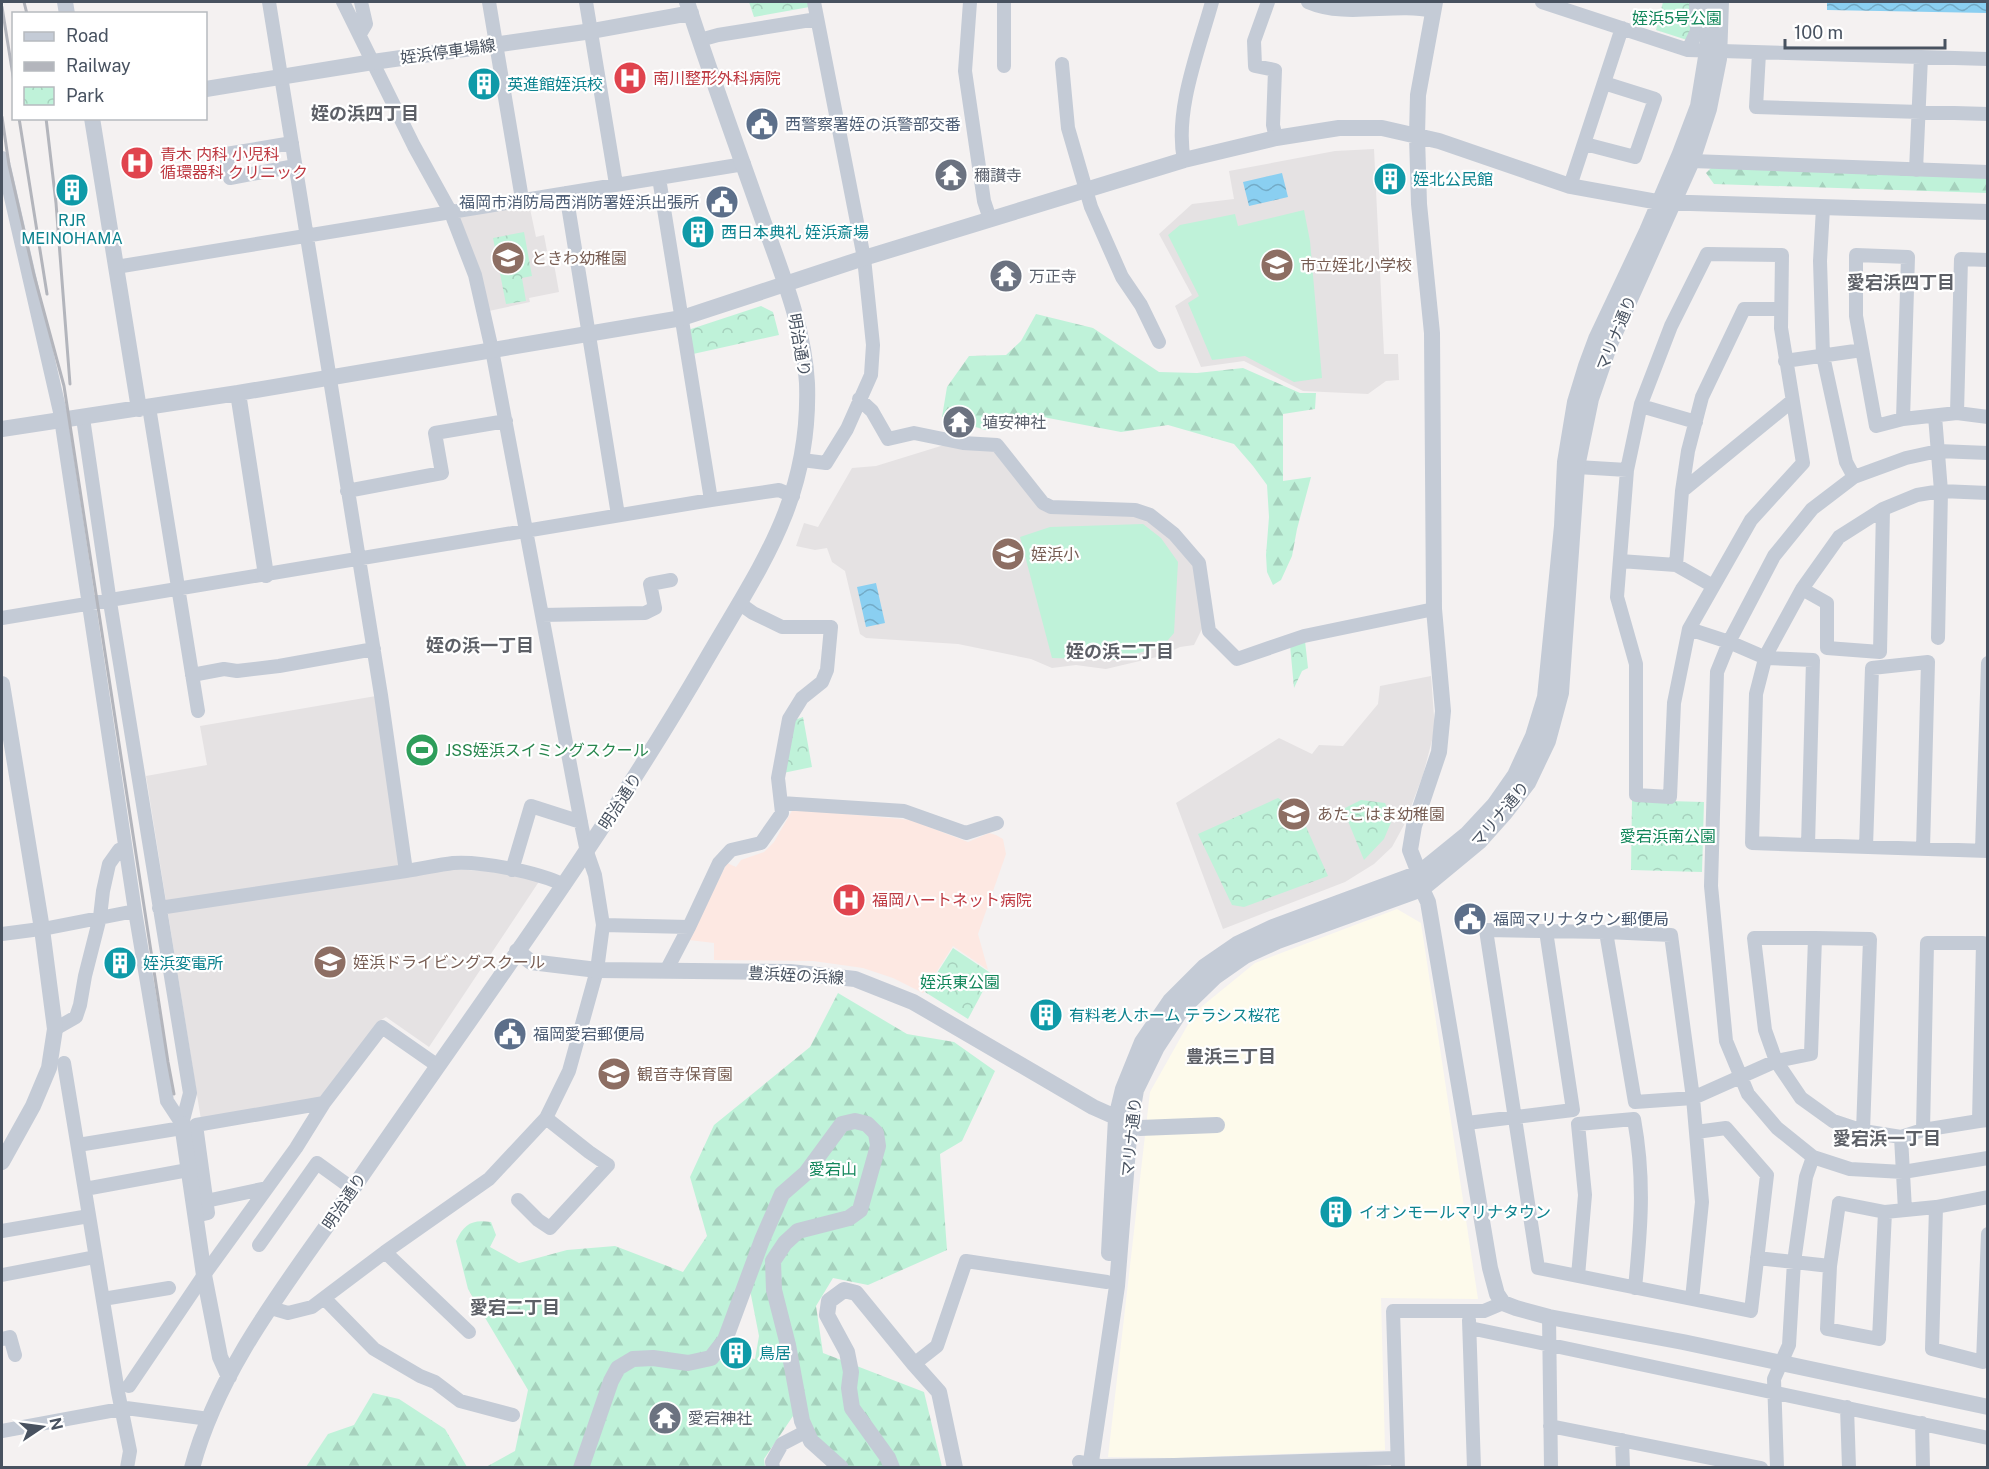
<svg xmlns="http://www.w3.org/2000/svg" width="1989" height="1469" font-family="'Public Sans','Noto Sans JP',sans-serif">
<defs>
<pattern id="forest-firs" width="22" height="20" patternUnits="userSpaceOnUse" patternTransform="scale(1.5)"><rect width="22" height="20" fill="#bff2d9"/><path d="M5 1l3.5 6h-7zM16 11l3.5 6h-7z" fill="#a6d1bd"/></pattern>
<pattern id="park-crowns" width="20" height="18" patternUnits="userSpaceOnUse" patternTransform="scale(1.5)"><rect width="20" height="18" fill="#bff2d9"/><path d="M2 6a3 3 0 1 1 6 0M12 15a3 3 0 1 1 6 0" fill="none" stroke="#a6d1bd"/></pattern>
<pattern id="water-waves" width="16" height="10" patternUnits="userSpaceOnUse" patternTransform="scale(1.5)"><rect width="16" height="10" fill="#8acff1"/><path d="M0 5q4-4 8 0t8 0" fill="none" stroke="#73abc7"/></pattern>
</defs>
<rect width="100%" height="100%" fill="#f4f1f1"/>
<path fill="#fdfaeb" d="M1397,909l24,14 57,376 -97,-1 4,152 -208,8 -69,-1 42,-365 45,-80 60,-49z"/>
<path fill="#e5e2e3" d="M1374,149l10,205h14l1,26 -13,1 -18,13 -65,-3 -59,-30 -43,6 -26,-61 17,-11 -33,-61 33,-30 42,-5 -5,-28 106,-20z
M529,204l7,33 8,-2 3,16 -4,1 3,14 8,-2 5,28 -30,6 1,4 -41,9 -31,-92 2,-4z
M944,445l50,4 47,58 98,8 40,28 14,23 9,44v19l-8,16 -14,2 -19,9 -55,13 -30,-4 -24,3 -21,-9 -73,-15 -92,-6 -6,-4 -15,-63 -13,-9 -5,-14 -12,2 -19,-4 8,-23 14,4 34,-59 24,-2z
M1431,676l4,53 -12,46 -19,50 -12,22 -18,17 -29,18 -122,47 -47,-126 103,-65 33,16 7,-9 24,1 35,-42 2,-18z
M376,696l29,180 47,-7 49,3 39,8 -111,167 -43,-30 -5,3 -56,78 -124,22 -55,-344 61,-11 -7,-39z"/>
<path fill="#fde8e2" d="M793,809l118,11 57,22 21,-9 7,2 7,4 3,15 -28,80 10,36 -35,-24 -30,47 -30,-15 -30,-10 -50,-7 -99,-1v-17l-25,-3 38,-77 9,4 5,-7 23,-8 10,-10z"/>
<path fill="url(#forest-firs)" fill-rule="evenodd" d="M1711,168l276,7v18l-273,-9 -8,-11z
M1036,314l57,14 66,44 38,1 46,-5 57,25h16l-1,16 -32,5v67l28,-4 -14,52 -5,27 -11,24 -8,5 -6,-13 -1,-17 3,-38 -2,-32 -14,-19 -19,-22 -66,-19 -47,7 -78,-15 -54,14 -47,-14 5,-30 22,-31 37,-1 15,-14z
M838,993l69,41 47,8 41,29 -33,70 -22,13 7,96 -79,35 -35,-7 -17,28 7,47 101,39 18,75h-106l-43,-51 -29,43 1,8h-279l29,-16 13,-61 -60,-101 -12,-48c8,-17 16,-22 35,-19l5,13 -6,12 29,16 48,-13 48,-4 68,26 24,-36 -17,-59 24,-52 96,-78zM750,1290l9,46 -4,23 -29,-5z
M373,1393l26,6 46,30 22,38h-161l22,-33 26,-9z"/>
<path fill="url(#park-crowns)" d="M749,2h65l1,4 -61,11z
M1663,2h24l6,2v30l-6,6 -31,-10z
M524,232l8,44 -10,2 4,23 -20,3 -13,-66z
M761,306l12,6 6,23 -86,19 -5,-24z
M1305,641l3,27 -6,3 -8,17 -4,-43z
M803,717l9,50 -29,6 9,-52z
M1278,798l21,13 29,65 -84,31 -12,-2 -34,-71z
M1361,800l24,3 7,17 -8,19 -20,21 -21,-51z
M1632,800l72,2 -2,70 -71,-2z
M953,948l39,26 -24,45 -43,-27z"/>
<path fill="#bff2d9" d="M1304,210l6,31 12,137 -28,4 -49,-26 -33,4 -24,-57 11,-7 -31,-61 12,-10 55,-11 3,12z
M1143,524l18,14 17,24 -4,71 -11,13 -48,14 -63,-2 -32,-121 30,-10z"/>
<path fill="url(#water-waves)" d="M1827,2h160v11l-160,-3z
M1282,173l6,24 -39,9 -6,-24z
M876,583l9,40 -19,4 -9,-40z"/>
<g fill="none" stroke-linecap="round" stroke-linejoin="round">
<path stroke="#c4cbd6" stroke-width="14" d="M269,2l112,693 25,176c15,-2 31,-6 47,-8 28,-2 85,9 111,22
M489,2l33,197
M586,2l30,182
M970,2l-5,69 19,130 6,18
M1004,2v64
M1268,2l-14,39 1,25 20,4 -2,55 3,13
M1308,2c39,17 85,0 125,9
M1542,2l146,48 300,9
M360,34l6,-10 -5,-22
M700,40l18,-5 99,-16
M1688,50l9,-19 -1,-29
M1759,53l-3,54 232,7
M1062,64l6,64 23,79 31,70 19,28 18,37
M292,143l-66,11 4,24 65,-12
M1585,144l50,13 20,-58 -51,-16
M2,158l58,254 75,499 32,190 15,23
M1184,160c-10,-49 15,-111 28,-158
M1692,161l296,11
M1916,170l5,-113
M659,178l52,322
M1570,186l52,-158
M566,193l52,322
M1823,208l-3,53 3,95 23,106 8,15
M1707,254l75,1 -1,73 22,135 -52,57 -62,109 -15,74 -4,94 -34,-2v-131l-19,-67 10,-127 14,-66 30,-78z
M1856,255l52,2 -5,162 -27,7 -20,-110z
M116,267l628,-103
M1785,361l77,-11
M859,399l13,12 16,28 26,-6 49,10 34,2 46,58 8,4 84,3 15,5 24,19 25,29 10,68 28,28 67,-23 130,-27
M1641,406l55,16
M149,407l49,304
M1957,413l4,-154 27,1
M1935,416l6,75 -3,147
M83,418l26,178 81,497 -8,31
M1903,419l54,-6 31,4
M1988,453l-50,-2 -32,7 -52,19 -42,32 -38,47 -44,84 -13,32 -6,214 15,155 22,53 29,34 36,29 37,12 53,3 85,-14
M802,460l24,3 21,-34 24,-54 2,-30 -9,-87 -50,-256
M1570,464l7,3 50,3
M347,491l95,-18 -7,-40 71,-12
M1682,491l110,-90
M1988,493l-47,-2 -24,4 -34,14 -44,28 -37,52 -36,66 -10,39 -4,149 236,8
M1620,561l56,4
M1713,586l-37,-21 6,-74 6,-40 14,-54 42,-88h37
M1802,589l25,14v45l53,4 3,-143
M542,615l103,-2 10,-5 -5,-24 21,-4
M2,618l709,-118 68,-10 14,6
M1689,629l40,13 37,16 47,2 -5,185
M192,675l32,-6 13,2 42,-5 95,-17
M781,803l123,8 62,22 31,-10
M1866,847l6,-179 56,-6 -5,187
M1982,850l6,-187
M512,870l19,-64 50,16
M159,908l247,-37
M603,925l86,2
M1606,932l-120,-2 52,338 154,31
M2,934l46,-6 87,-17
M1815,938h-61l11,92 11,31 25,37 32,23 30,10
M666,971l23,-44 30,-64 12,-13 30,-7 21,-30 -4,-35 11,-59 13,-21 20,-16 5,-12 4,-43h-49l-29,-14 -14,-10
M55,1029l21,-12 4,-12 5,-29 15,-59 3,-26 6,-27 10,-14 6,-2
M64,1063l54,329 12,59 -3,17
M1467,1123l106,-13 -27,-179
M1923,1130l56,-9
M1696,1132l30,-4 41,47 -16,136 -59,-12 10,-97 -9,-104 -22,-163 -65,-3 29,170 58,-4 83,-37 35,-7 4,-116 55,1 -7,192 38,6 22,-7 4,-187h56l-4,178 9,-1
M1901,1137l4,73
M78,1145l104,-17
M85,1189l103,-19
M518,1200l20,20 12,8 58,-63 -19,-13 -43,-34
M206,1201l61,-13
M1936,1207l-4,142 51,13 5,-128
M195,1216l13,-3 -12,-88 128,-22
M2,1231l87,-15
M259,1245l58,-82 36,26
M385,1252l84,80
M1757,1258l73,8 -3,63 52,10 6,-127 51,-5 52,-10
M1830,1266l9,-63 46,9
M2,1275l93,-18
M1578,1276l7,-81 -7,-71 56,-5c11,60 7,108 1,169
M103,1299l66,-11
M325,1299l49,50 46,27 15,6 25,19 53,14
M271,1308l17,5 24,-6 73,-55 104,-73 57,-61 23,-47 28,-101 6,-45 -8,-50 -8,-23 -5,-24 -90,-478 -17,-75 -24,-62 -37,-67 -71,-144
M1549,1317l2,151
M1469,1320l5,148
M1470,1328l518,110
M2,1339l8,-2 5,18
M914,1364l23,-18 29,-85 141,21
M129,1386l75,-111 92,-127 28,-45 58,-76 56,39
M1847,1407l2,61
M1922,1423l1,45
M1550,1426l211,42
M2,1431l124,-23 83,11
M1622,1440l1,28
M1079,1462l21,4 74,-1 223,-7
M773,1468l-1,-6 10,-18 25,-13
M1398,1468l-5,-157h91l19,-8
M1777,1468l-3,-89 15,-34 5,-83 12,-85 7,-20"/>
<path stroke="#c4cbd6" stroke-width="16" d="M65,2l2,12
M1435,2l-17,93 -1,41 2,68 13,129 2,276 9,102 -4,41 -25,74 -4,24 9,23 3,16 6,13 62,366 7,26 6,9 13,5 33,9 134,25 305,65
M206,89l167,-27 219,-31 99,-18
M92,118l47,291
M238,393l28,182
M2,429l236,-36 444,-75 182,-60 320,-98 92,-22 63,-10h43l57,13 131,45 88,16 330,10
M2,684l40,245 13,100 -6,39 -16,38 -31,56
M517,951l14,11 66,8 193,2 65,7 58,23 180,105 47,21 77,-3
M182,1124l22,151 16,82 9,20
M1109,1253l7,-135 7,-29 19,-47 28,-41 35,-35 32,-22 36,-17 146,-54 48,-39 27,-29 21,-30 18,-39 12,-39 17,-171 3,-64 10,-60 11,-36 10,-27 51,-108 32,-75 19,-50 9,-55 2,-49
M192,1468c28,-105 102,-193 162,-281 119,-174 246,-344 352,-527 55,-95 105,-161 101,-277 -3,-58 -27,-114 -46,-168 -25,-71 -51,-142 -74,-213
M581,1468l30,-87 7,-13 15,-9 20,-1 35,5 23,-5 14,-18 37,-100 20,-46 24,-21 36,-49 13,-3 12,3 9,9 2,13 -18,64 -11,8 -51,13 -13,12 -12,18 1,29 14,55 14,76 9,20 30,27
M892,1468l-4,-10 -36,-50 -3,-20 2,-16 -4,-20 -20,-37 2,-14 15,-11 12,3 58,71 25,28 16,76
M1090,1468l27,-182 13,-162 6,-34 21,-43 25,-38 33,-32 30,-21 33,-15 144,-52 58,-48 25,-28 23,-30 20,-42 13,-48 16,-226 14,-68 19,-55 82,-183 17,-52 10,-50 2,-57"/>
<path stroke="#b3b5bc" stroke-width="3" d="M24,2l3,12
M2,7l12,75
M2,117l7,48 25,110 30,111 104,676 6,32
M19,118l28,176
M46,118l10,85 14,181"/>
</g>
<defs>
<symbol id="hospital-disc" viewBox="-11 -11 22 22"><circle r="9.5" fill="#e0444e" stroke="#fff"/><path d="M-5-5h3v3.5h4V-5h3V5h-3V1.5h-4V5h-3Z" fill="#fff"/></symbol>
<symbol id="building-disc" viewBox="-11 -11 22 22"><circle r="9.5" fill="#0f9aa8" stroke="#fff"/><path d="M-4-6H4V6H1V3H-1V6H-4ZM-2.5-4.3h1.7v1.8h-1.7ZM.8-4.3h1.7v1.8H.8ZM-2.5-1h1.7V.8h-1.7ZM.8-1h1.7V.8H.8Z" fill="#fff"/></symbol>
<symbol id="civic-disc" viewBox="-11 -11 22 22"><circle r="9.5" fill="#5c6f8a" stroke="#fff"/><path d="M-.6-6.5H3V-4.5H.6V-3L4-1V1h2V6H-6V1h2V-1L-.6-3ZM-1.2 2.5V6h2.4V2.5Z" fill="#fff"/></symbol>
<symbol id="temple-disc" viewBox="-11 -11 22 22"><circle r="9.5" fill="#6b7280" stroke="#fff"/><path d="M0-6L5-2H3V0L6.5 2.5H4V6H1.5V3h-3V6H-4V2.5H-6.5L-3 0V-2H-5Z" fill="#fff"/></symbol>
<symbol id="school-disc" viewBox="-11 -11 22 22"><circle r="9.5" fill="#8d6e63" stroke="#fff"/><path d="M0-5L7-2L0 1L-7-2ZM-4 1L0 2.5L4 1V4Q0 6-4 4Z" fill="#fff"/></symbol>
<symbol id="stadium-disc" viewBox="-11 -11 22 22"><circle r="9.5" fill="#2e9e5b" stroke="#fff"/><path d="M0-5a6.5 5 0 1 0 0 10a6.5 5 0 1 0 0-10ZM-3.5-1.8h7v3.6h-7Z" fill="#fff"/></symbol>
</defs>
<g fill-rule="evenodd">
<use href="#hospital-disc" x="611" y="59" width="38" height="38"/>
<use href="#building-disc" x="465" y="65" width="38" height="38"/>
<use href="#civic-disc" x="743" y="105" width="38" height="38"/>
<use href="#hospital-disc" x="118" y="144" width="38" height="38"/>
<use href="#temple-disc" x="932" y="156" width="38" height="38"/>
<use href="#building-disc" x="1371" y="160" width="38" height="38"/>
<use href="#building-disc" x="53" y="171" width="38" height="38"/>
<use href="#civic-disc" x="703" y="183" width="38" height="38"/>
<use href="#building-disc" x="679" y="213" width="38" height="38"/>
<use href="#school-disc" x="489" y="239" width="38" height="38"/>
<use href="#school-disc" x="1258" y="246" width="38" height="38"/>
<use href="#temple-disc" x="987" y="257" width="38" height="38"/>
<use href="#temple-disc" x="940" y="403" width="38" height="38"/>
<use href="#school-disc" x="989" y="535" width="38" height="38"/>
<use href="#stadium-disc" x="403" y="731" width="38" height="38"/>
<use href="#school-disc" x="1275" y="795" width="38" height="38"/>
<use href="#hospital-disc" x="830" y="881" width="38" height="38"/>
<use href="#civic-disc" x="1451" y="900" width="38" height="38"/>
<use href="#school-disc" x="311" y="943" width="38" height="38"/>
<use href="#building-disc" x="101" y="944" width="38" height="38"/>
<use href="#building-disc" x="1027" y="996" width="38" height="38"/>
<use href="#civic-disc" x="491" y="1015" width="38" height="38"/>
<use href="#school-disc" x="595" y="1055" width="38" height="38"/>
<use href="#building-disc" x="1317" y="1193" width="38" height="38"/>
<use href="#building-disc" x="717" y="1334" width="38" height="38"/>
<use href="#temple-disc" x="646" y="1399" width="38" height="38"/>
</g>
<g text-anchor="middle" stroke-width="4.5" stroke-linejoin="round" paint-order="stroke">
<g font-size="16" fill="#13875b" stroke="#fff">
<text x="1677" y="24">姪浜5号公園</text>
<text x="1668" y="842">愛宕浜南公園</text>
<text x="960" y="988">姪浜東公園</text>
<text x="833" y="1175">愛宕山</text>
</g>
<g font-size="16" fill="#485260" stroke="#fff">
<text transform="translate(448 51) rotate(-8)" y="6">姪浜停車場線</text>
<text transform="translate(1616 333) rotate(-68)" y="6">マリナ通り</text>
<text transform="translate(800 345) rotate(80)" y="6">明治通り</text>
<text transform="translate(620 801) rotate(-57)" y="6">明治通り</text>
<text transform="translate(1500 814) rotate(-50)" y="6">マリナ通り</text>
<text transform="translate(796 975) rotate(3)" y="6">豊浜姪の浜線</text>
<text transform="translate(1131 1137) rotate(-84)" y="6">マリナ通り</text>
<text transform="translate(344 1201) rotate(-56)" y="6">明治通り</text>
</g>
<g font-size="16" fill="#be3a42" stroke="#fff" text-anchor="start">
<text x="653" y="84">南川整形外科病院</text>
<text x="160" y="160">青木 内科 小児科<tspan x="160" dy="18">循環器科 クリニック</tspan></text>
<text x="872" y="906">福岡ハートネット病院</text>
</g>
<g font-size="16" fill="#0d838f" stroke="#fff" text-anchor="start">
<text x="507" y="90">英進館姪浜校</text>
<text x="1413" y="185">姪北公民館</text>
<text x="72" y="226" text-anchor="middle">RJR<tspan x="72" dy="18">MEINOHAMA</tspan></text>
<text x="721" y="238">西日本典礼 姪浜斎場</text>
<text x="143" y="969">姪浜変電所</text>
<text x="1069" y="1021">有料老人ホーム テラシス桜花</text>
<text x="1359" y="1218">イオンモールマリナタウン</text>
<text x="759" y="1359">鳥居</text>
</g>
<g font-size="16" fill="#4e5e75" stroke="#fff" text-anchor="start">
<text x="785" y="130">西警察署姪の浜警部交番</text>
<text x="699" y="208" text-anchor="end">福岡市消防局西消防署姪浜出張所</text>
<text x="1493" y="925">福岡マリナタウン郵便局</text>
<text x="533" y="1040">福岡愛宕郵便局</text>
</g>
<g font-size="16" fill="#5b616d" stroke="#fff" text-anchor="start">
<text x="974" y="181">穪讃寺</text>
<text x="1029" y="282">万正寺</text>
<text x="982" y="428">埴安神社</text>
<text x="688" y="1424">愛宕神社</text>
</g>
<g font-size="16" fill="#785e54" stroke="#fff" text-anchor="start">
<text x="531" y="264">ときわ幼稚園</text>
<text x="1300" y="271">市立姪北小学校</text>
<text x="1031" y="560">姪浜小</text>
<text x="1317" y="820">あたごはま幼稚園</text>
<text x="353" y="968">姪浜ドライビングスクール</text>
<text x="637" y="1080">観音寺保育園</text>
</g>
<g font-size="16" fill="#27864d" stroke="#fff" text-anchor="start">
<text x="445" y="756">JSS姪浜スイミングスクール</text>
</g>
<g font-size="18" font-weight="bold" fill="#5d6067" stroke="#fff">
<text x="365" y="120">姪の浜四丁目</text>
<text x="1901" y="289">愛宕浜四丁目</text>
<text x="480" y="652">姪の浜一丁目</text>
<text x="1120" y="658">姪の浜二丁目</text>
<text x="1231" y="1063">豊浜三丁目</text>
<text x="1887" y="1145">愛宕浜一丁目</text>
<text x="515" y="1314">愛宕二丁目</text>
</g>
</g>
<rect width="1989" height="1469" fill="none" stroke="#485260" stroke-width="6"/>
<rect x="12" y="12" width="195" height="108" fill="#ffffff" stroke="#b6babf" stroke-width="1.5"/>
<rect x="24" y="32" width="30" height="9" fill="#c4cbd6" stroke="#b6babf" stroke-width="1.5"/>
<text x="66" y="42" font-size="18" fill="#485260">Road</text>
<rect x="24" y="62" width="30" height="9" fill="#b3b5bc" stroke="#b6babf" stroke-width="1.5"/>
<text x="66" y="72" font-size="18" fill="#485260">Railway</text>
<rect x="24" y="87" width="30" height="18" fill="url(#park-crowns)" stroke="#b6babf" stroke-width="1.5"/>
<text x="66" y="102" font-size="18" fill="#485260">Park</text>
<g transform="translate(42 1427) rotate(77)" stroke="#ffffff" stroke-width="4.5" paint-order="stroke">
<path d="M0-4.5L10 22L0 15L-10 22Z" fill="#485260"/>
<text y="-9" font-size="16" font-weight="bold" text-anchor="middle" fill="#485260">N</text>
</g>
<path d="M1785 39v9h160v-9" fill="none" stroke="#485260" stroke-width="3"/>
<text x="1794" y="39" font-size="18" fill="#485260" stroke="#ffffff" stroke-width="4.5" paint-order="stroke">100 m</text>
</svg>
